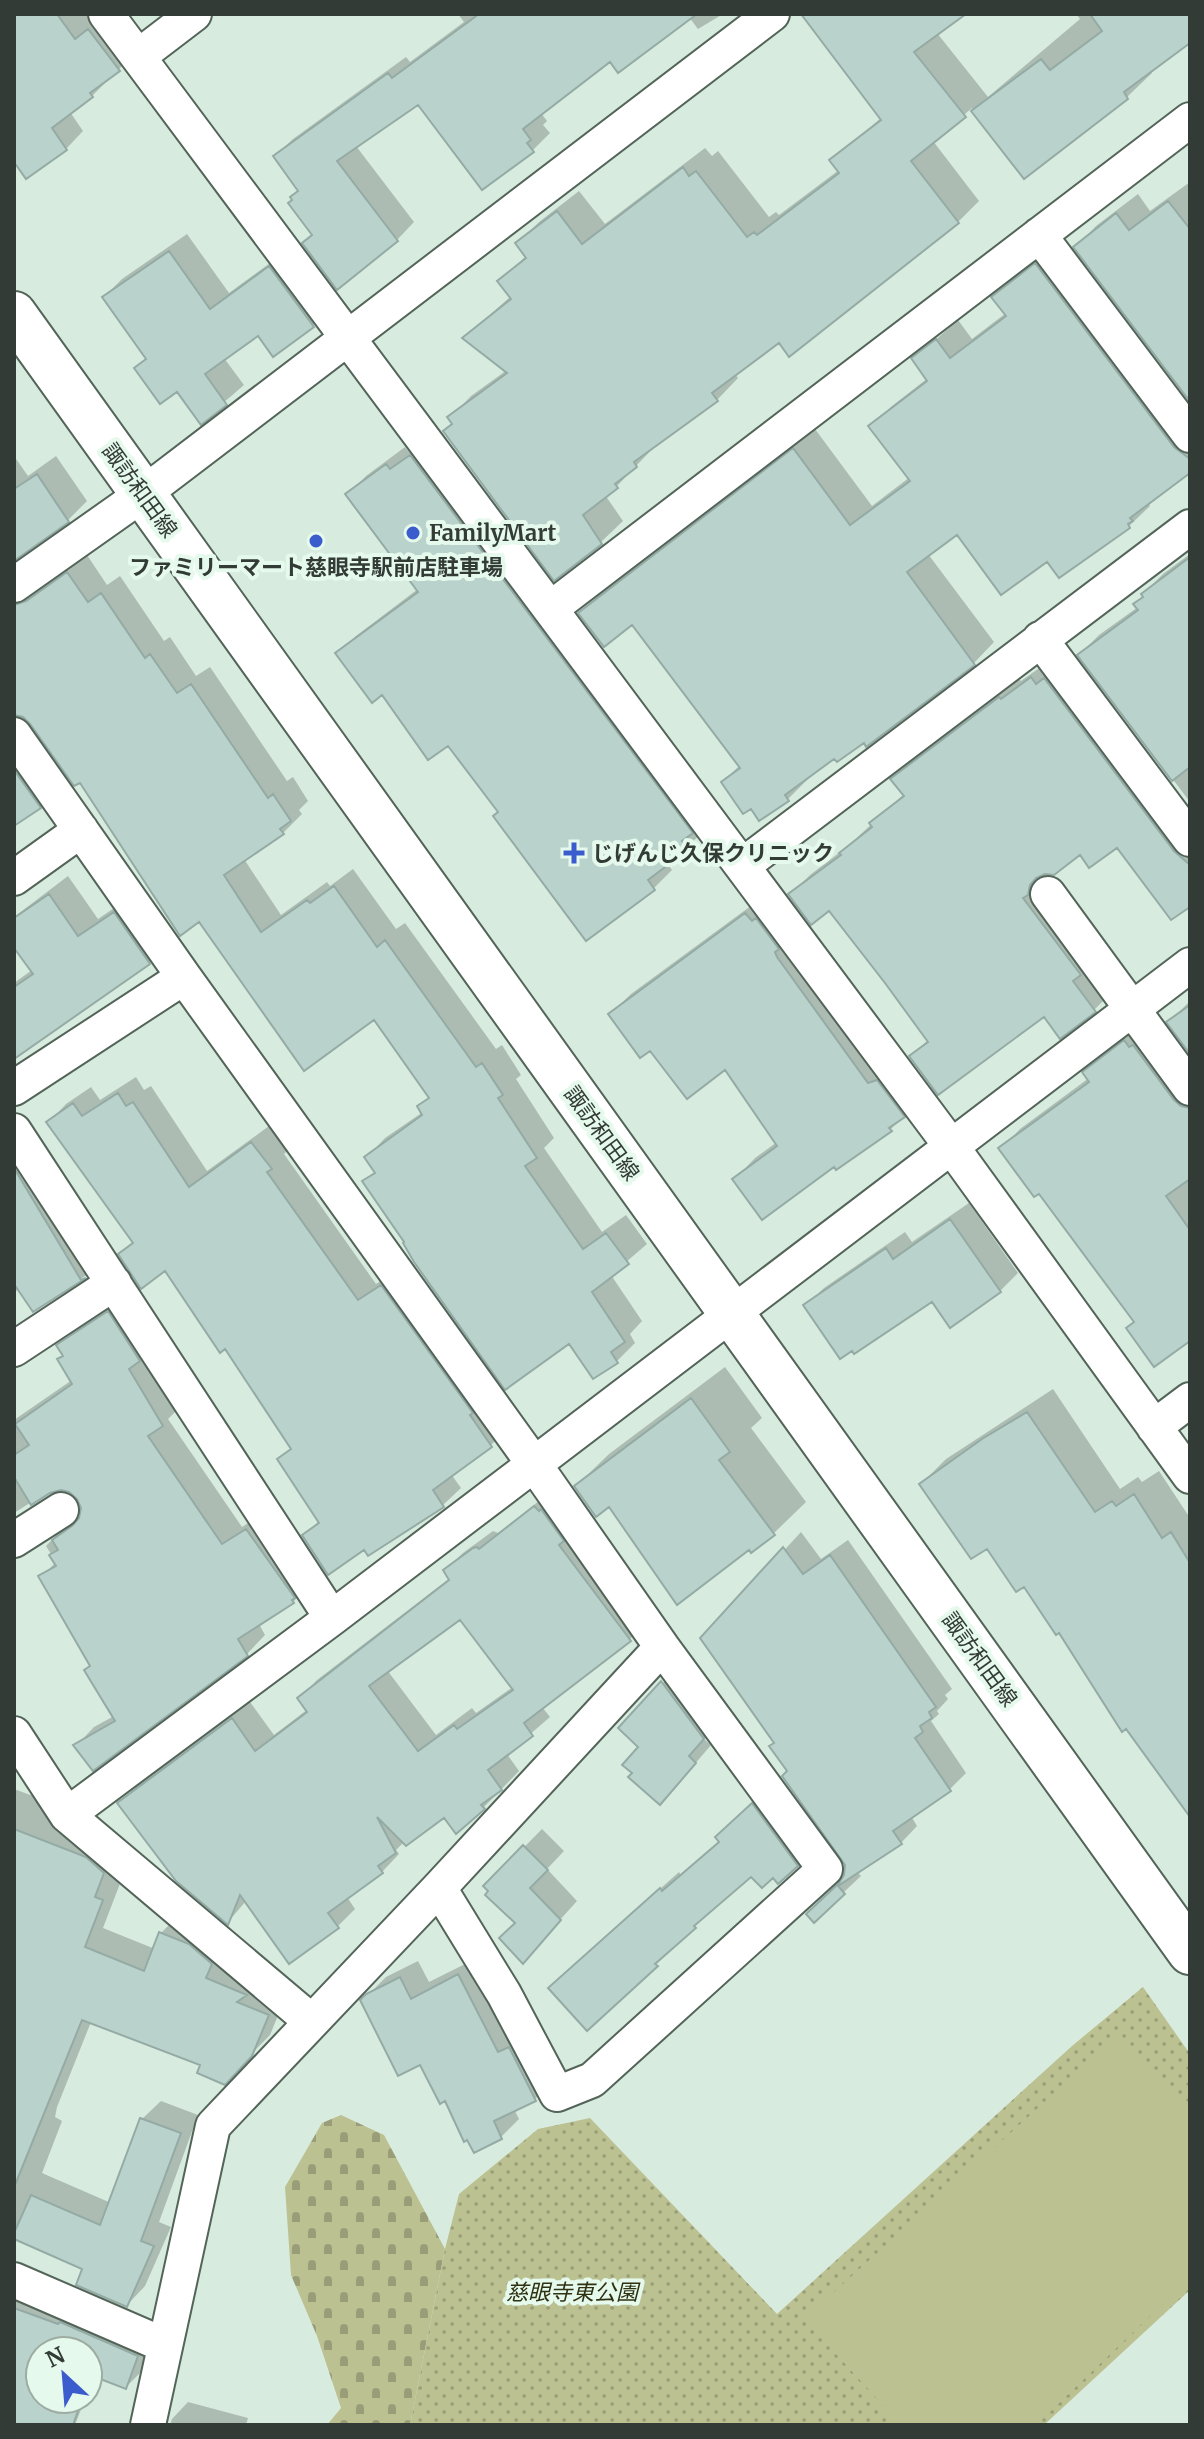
<svg xmlns="http://www.w3.org/2000/svg" width="1204" height="2439" font-family="Merriweather,'Noto Sans JP',serif">
<defs>
<pattern id="cemetery-stones" width="16" height="16" patternUnits="userSpaceOnUse" patternTransform="scale(2)"><rect width="16" height="16" fill="#bcc192"/><path d="M2 7V4a2 2 0 0 1 4 0v3zM10 15v-3a2 2 0 0 1 4 0v3z" fill="#999e78"/></pattern>
<pattern id="park-dots" width="8" height="8" patternUnits="userSpaceOnUse" patternTransform="scale(2)"><rect width="8" height="8" fill="#bcc192"/><path d="M2 2h.1M6 6h.1" fill="none" stroke="#999e78" stroke-width="1.8" stroke-linecap="round"/></pattern>
</defs>
<rect width="100%" height="100%" fill="#d8ebdf"/>
<path fill="url(#cemetery-stones)" d="M341,2115l43,20 61,114 -35,176h-83l14,-17 -24,-72 -26,-61 -6,-88 37,-64z"/>
<path fill="url(#park-dots)" d="M1143,1987l47,67v236l-146,135h-634l35,-176 14,-55 79,-65 52,-11 187,196 295,-268z"/>
<path fill="#bcc192" d="M1120,2034l70,74v170l-154,147h-135l-97,-106z"/>
<path fill="#0003" fill-rule="evenodd" d="M14,14h72l7,9 43,29 -44,44 -22,16 13,19 -17,18 -52,9z
M458,14h265l-25,15 -9,-12 -79,43 -69,53 6,8 -4,4 7,8 -18,18 -114,-49 -62,44 58,76 -17,18 -84,-6 -13,-44 -25,-34 18,-17 113,-82 4,5 54,-40z
M807,14h155l-25,19 51,64 92,-78 -4,-5h114v26l-40,30 2,3 -25,24 -103,79 -52,-68 -39,33 46,60 -21,21 -179,119 -44,33 3,4 -21,22 -60,44 -40,42 -12,9 18,26 -22,21 -47,36 -104,-160 21,-22 36,-26 -42,-33 46,-41 -11,-15 26,-25 -9,-12 22,-22 40,-31 26,33 100,-76 7,8 6,-5 51,66 7,-5 3,3 60,-45 -7,-9 50,-44z
M1190,182v216l-114,-151 20,-21 42,-32 12,17z
M187,234l42,59 59,-43 43,57 -18,18 -39,29 -15,-20 -35,24 20,27 -43,37 -24,-33 -41,-21 11,-11 -43,-60 18,-18z
M1057,244l133,177v50l-42,32 2,3 -21,20 -81,33 -90,-27 -30,22 66,88 -20,21 -107,81 -3,-4 -29,16 -28,21 1,2 -20,20 -37,7 -28,-24 17,-17 -107,-143 -52,-9 20,-21 214,-163 57,77 38,-29 -39,-51 21,-20 36,-28 -14,-19 44,-39 14,19 34,-26 -12,-16 21,-21z
M429,438l277,392 -39,33 5,7 -18,18 -67,50 -87,-127 -51,-68 -66,-50 -45,-39 18,-18 62,-47 -70,-95 18,-18 39,-29 4,5z
M14,456l14,20 28,-20 31,45 -19,19 -54,38z
M1190,554v248l-111,-147 20,-20 39,-28 5,-13 20,-20z
M87,555l20,30 13,-9 44,65 6,-4 26,39 14,-9 77,114 6,-4 15,24 -9,9 3,4 -19,19 -39,26 37,56 46,-33 3,4 23,-17 43,60 9,-6 91,126 6,-4 19,30 -5,4 38,59 -10,10 58,84 24,-17 21,29 -36,31 31,46 -12,13 5,9 -18,18 -47,-20 -163,-99 -42,-60 11,-12 -9,-13 18,-19 38,-26 -4,-5 11,-11 -56,-79 -175,-97 -167,-198 -10,-7 -8,-1v-142l23,15 9,-4z
M1052,659l138,168v77l-73,-58 -37,6 -38,26 57,76 15,36 -20,20 -49,5 -133,41 17,-17 -99,-131 -39,-14 19,-19 38,-29 56,-52 -11,-15 20,-20 106,-80 2,2z
M14,723l44,65 -18,19 -26,16z
M68,876l30,43 35,-24 35,49 -19,18 -135,95v-74l18,-13 -18,-26v-27z
M767,894l157,201 -34,35 -55,35 -100,14 20,-21 22,-16 -52,-75 -75,-19 -40,-34 21,-20z
M1190,1001v50l-21,-29z
M1145,1022l45,53v101l-3,2 3,4v156l-54,-17 -97,-130 -38,-42 19,-20 69,-51 -4,-6 20,-19z
M136,1077l8,13 7,-4 56,85 62,-45 19,24 -4,4 92,130 23,-15 109,159 -17,17 -40,29 10,14 -18,17 -74,48 -4,-6 -61,-12 16,-15 -41,-60 13,-13 -66,-101 -60,-77 -46,-15 14,-14 -85,-118 17,-18 25,-17 9,13z
M14,1115l85,146 -14,15 -51,34 -15,-21 -5,3z
M969,1203l49,70 -18,18 -67,8 -127,6 18,-17 81,-56 7,10z
M127,1294l54,112 -13,13 74,108 23,-15 46,71 -18,19 -34,22 6,11 -18,19 -171,92 18,-19 20,-11 -22,-51 -51,-88 15,-15 -10,-16 18,-19 18,-11 1,-6 -3,-11 -8,-8 -11,-3 -12,3 -35,22v-93l58,-40 -13,-20 6,-6 -6,-8 18,-19z
M725,1367l37,51 -11,10 55,74 -33,32 -164,-30 -33,-18 33,-32z
M1053,1389l67,100 18,-12 4,5 17,-11 29,44 2,-2v303l-130,-186 -36,-45 -103,-101 25,-25z
M553,1490l94,132 -18,18 -87,67 8,10 -43,37 12,17 -35,36 -28,24 -12,-16 -40,27 -8,8 3,4 -17,18 -35,25 8,12 -17,17 -92,-25 -18,21 -108,-119 17,-17 113,-84 24,33 34,-26 -8,-11 17,-18 133,-102 -5,-8 18,-17 30,-22 5,2zM460,1617l53,70 -37,26 -4,-5 -36,27 -49,-65z
M801,1532l20,27 27,-19 104,149 -7,6 3,4 -11,12 2,3 -8,7 35,52 -17,17 -38,26 6,10 -16,17 -44,29 4,4 -47,44 -6,-6 35,-33 4,-16 -58,-94 -13,-29 -73,-104z
M678,1667l41,54 -15,18 7,6 -35,41 -42,-13 7,-26 -20,-19z
M771,1787l44,60 -18,18 -24,10 -22,-1 -57,52 -126,45 111,-99 2,3 40,-35 14,-21z
M14,1789l41,15 67,49 -9,25 8,3 -18,47 52,21 6,-16 18,-18 107,81 -16,39 -46,47 -22,-18 -111,-42 -34,85 -2,10 7,4 -20,52 69,30 31,-84 19,-18 37,14 -39,107 12,5 -26,59 -18,19 -42,-37 -69,-30 -2,5z
M542,1829l22,22 -17,18 30,32 -54,60 -6,-39 -31,-36z
M477,1958l76,123 -18,18 -21,10 5,10 -18,18 -27,13 -53,-88 -59,-61 24,-24 32,-16 11,21z
M14,2283l142,54 -11,31 -19,19 -32,-12 -6,16v-40h-48v48h45l-10,26h-61z
M188,2402l60,16 -2,7h-76l2,-6z"/>
<path fill="#bad2cc" stroke="#94aba5" stroke-width="2" fill-rule="evenodd" d="M14,14h43l18,25 13,-10 32,42 -30,22 3,4 -41,31 15,22 -41,29 -12,-17z
M479,14h218l-79,59 -8,-11 -87,67 8,11 -4,3 7,9 -52,38 -64,-85 -81,56 61,80 -61,49 -35,-47 10,-8 -24,-32 4,-3 -2,-3 8,-6 -25,-35 115,-83 4,5z
M801,14h165l-52,38 52,65 -55,44 48,62 -170,134 -10,-14 -67,50 6,8 -84,61 3,5 -22,17 3,4 -35,27 19,29 -48,37 -111,-150 9,-7 -5,-7 60,-44 -45,-35 49,-39 -14,-18 29,-23 -11,-15 42,-32 25,33 101,-77 6,9 7,-5 51,66 7,-5 3,3 82,-62 -10,-13 52,-40z
M1090,14h100v29l-66,49 4,7 -104,80 -53,-68 70,-52 9,11 52,-39z
M1168,201l22,28v169l-2,1 -115,-152 43,-34 13,17z
M169,251l41,58 59,-43 45,61 -41,30 -15,-21 -53,38 22,31 -26,20 -24,-33 -17,12 -26,-36 12,-9 -44,-62z
M1035,263l139,184 16,12v14l-60,45 3,3 -5,3 2,4 -71,50 -12,-16 -46,33 -44,-60 -50,37 68,93 -109,82 -2,-4 -27,19 -3,-3 -49,36 4,6 -30,20 -8,-12 -8,5 -22,-32 19,-14 -108,-143 -28,22 -26,-34 215,-165 57,77 60,-44 -42,-55 59,-45 -16,-23 25,-19 14,19 56,-42 -15,-19z
M410,455l283,378 -11,8 7,8 -41,31 7,10 -69,51 -93,-125 5,-4 -50,-66 -20,14 -46,-65 -10,8 -37,-50 83,-61 -73,-98 41,-30 4,5z
M37,474l32,48 -55,39v-72z
M1190,557v210l-18,14 -95,-126 61,-45 -5,-6 10,-7 -2,-3z
M67,572l21,30 13,-9 44,65 5,-4 27,39 14,-9 77,114 5,-4 18,27 -11,8 4,5 -60,41 37,57 46,-32 3,3 24,-17 43,61 8,-7 91,127 6,-4 21,32 -5,3 39,60 -12,8 58,83 23,-16 23,31 -37,28 33,50 -14,10 7,11 -25,16 -24,-35 -64,46 -91,-128 -11,-19 1,-1 -42,-61 13,-8 -11,-16 58,-42 -5,-9 12,-8 -55,-78 -70,51 -105,-149 -19,14 -100,-153 -6,3 -44,-62 -7,-7 -9,-2v-110l12,-4z
M1031,677l5,7 8,-6 130,173 16,14v42l-19,13 -54,-72 -28,20 -9,-13 -26,20 -9,-1 -9,4 -6,7 -2,10 -5,3 58,77 -8,6 23,31 -36,27 -16,-22 -106,78 -29,-39 19,-14 -43,-59 -56,-72 -18,14 -23,-31 53,-39 -2,-2 33,-26 -3,-4 35,-27 -14,-17 109,-82 2,2z
M14,770l27,38 -27,18z
M49,894l29,42 36,-24 36,52 -136,95v-72l19,-13 -19,-26v-30z
M745,913l7,8 4,-3 23,31 -4,3 2,5 91,126 9,-3 28,37 -16,11 3,3 -56,39 -2,-3 -72,53 -30,-41 45,-33 -52,-76 -38,29 -37,-48 -10,7 -32,-44z
M1190,1005v49l-24,-32z
M1124,1040l5,7 4,-2 41,55 7,6 9,2v71l-24,17 24,34v111l-36,26 -28,-39 8,-6 -95,-128 -5,3 -36,-49 91,-66 -7,-10z
M118,1093l8,13 7,-4 56,85 62,-45 21,27 -5,3 91,128 23,-15 92,128 -3,2 22,32 -59,43 11,17 -76,49 -4,-6 -36,25 -26,-40 17,-12 -42,-64 14,-10 -66,-100 -5,4 -55,-82 -24,18 -23,-35 15,-11 -87,-121 27,-19 9,13z
M14,1168l67,112 5,-2 -53,34 -19,-28z
M950,1219l51,73 -51,36 -18,-26 -78,52 -2,-3 -12,8 -37,-54 83,-57 7,11z
M108,1311l32,50 -11,8 34,57 -15,10 74,108 24,-15 49,69 -3,2 2,3 -56,36 10,17 -155,115 -20,-26 42,-24 -31,-51 6,-4 -52,-90 18,-10 -7,-11 9,-5 -6,-10 20,-14 7,-8 2,-10 -4,-9 -8,-7 -8,-2 -11,3 -19,12 -17,-28v-22l15,-10 -14,-21 57,-40 -15,-25 6,-3 -7,-11z
M691,1398l39,54 -11,8 56,75 -24,18 -2,-3 -72,55 -68,-98 -13,10 -22,-31z
M1027,1412l68,100 17,-11 4,5 18,-12 28,44 9,-6 19,31v254l-64,-88 -4,3 -63,-99 -3,2 -32,-48 -8,5 -29,-43 -16,10 -52,-75 63,-45z
M534,1506l5,5 2,-2 23,32 -5,4 72,96 -107,82 9,13 -45,34 14,20 -21,15 4,4 -29,25 -12,-16 -38,28 -29,-29 19,36 -18,13 5,7 -55,40 11,15 -50,36 -49,-69 -12,30 -52,-44 -59,-78 115,-85 23,33 52,-39 -10,-14 152,-118 -6,-10 30,-22 4,-1 2,2zM460,1620l53,70 -56,39 -3,-4 -36,26 -49,-65z
M783,1547l20,27 27,-19 106,152 -7,5 3,6 -12,8 3,6 -8,6 36,53 -58,40 9,13 -64,42 7,8 -31,29 -8,-9 33,-31 5,-8 1,-10 -63,-89 5,-5 -18,-25 5,-3 -74,-105z
M661,1681l43,58 -15,17 7,7 -36,42 -32,-28 4,-4 -10,-8 16,-18 -20,-19z
M752,1803l46,63 -20,18 -5,-6 -11,10 -11,-11 -57,49 2,2 -41,36 3,2 -71,65 -39,-43 112,-100 2,3 57,-49 -4,-5z
M14,1829l72,28 18,16 -9,24 8,3 -18,47 59,24 15,-39 30,12 23,20 -6,14 41,17 -10,7 32,13 -17,41 -27,29 -28,-12 3,-8 -118,-45 -67,165z
M523,1845l25,25 -18,18 31,32 -38,44 -24,-26 16,-15 -30,-28 3,-4 -5,-5z
M458,1974l40,78 11,-5 27,54 -42,20 8,18 -28,14 -7,-13 -3,2 -19,-41 -5,3 -20,-39 -22,11 -38,-76 6,-6 34,-17 11,22z
M140,2118l41,15 -40,108 13,5 -27,61 -51,-22 6,-16 -68,-30v-6l17,-38 69,30z
M14,2308l44,16 2,-2 78,34 -12,33 -36,-14 -2,6v-30h-48v48h42l-9,26h-59z"/>
<g fill="none" stroke-linecap="round" stroke-linejoin="round">
<defs>
<path id="minor" d="M106,14l845,1132 239,330
M139,56l55,-42
M1039,235l151,200
M14,585l129,-91 629,-480
M550,609l640,-489
M1040,639l150,200
M14,735l170,242 350,487 128,183 163,222 -233,211 -35,14 -53,-100 -65,-106
M742,866l448,-339
M14,878l67,-48
M1048,894l142,194
M14,1088l170,-111
M14,1131l318,487
M14,1349l100,-66
M1154,1427l36,-27
M14,1540l47,-30
M14,1734l53,81 244,206
M67,1815l265,-197 858,-653
M14,2280l150,65
M148,2425l65,-299 226,-238 223,-241"/>
<path id="tertiary" d="M14,314l1176,1638"/>
</defs>
<use href="#minor" stroke="#536459" stroke-width="38"/>
<use href="#tertiary" stroke="#536459" stroke-width="48"/>
<use href="#minor" stroke="#fff" stroke-width="34"/>
<use href="#tertiary" stroke="#fff" stroke-width="44"/>
</g>
<g fill="#3b5ccd" stroke="#e5f9ec" stroke-width="3">
<circle cx="413" cy="533" r="8"/>
<circle cx="316" cy="541" r="8"/>
<path d="M570 841h8v8h8v8h-8v8h-8v-8h-8v-8h8z"/>
</g>
<g text-anchor="middle" stroke-width="8" stroke-linejoin="round" paint-order="stroke">
<g font-size="22" fill="#333b36" stroke="#e5f9ec">
<text transform="translate(140 490) rotate(54)" y="8">諏訪和田線</text>
<text transform="translate(602 1133) rotate(54)" y="8">諏訪和田線</text>
<text transform="translate(980 1659) rotate(54)" y="8">諏訪和田線</text>
</g>
<g font-size="22" font-weight="bold" fill="#333b36" stroke="#e5f9ec" text-anchor="start">
<text x="429" y="541">FamilyMart</text>
<text x="316" y="575" text-anchor="middle">ファミリーマート慈眼寺駅前店駐車場</text>
<text x="592" y="861">じげんじ久保クリニック</text>
</g>
<g font-size="22" font-style="italic" fill="#2f3111" stroke="#e5f9ec">
<text x="572" y="2300">慈眼寺東公園</text>
</g>
</g>
<rect width="1204" height="2439" fill="none" stroke="#333b36" stroke-width="32"/>
<g transform="translate(64 2375) rotate(334)"><circle r="38" fill="#e5f9ec" stroke="#9eada3" stroke-width="2"/>
<path d="M0-6L14 30L0 20L-14 30Z" fill="#3b5ccd"/>
<text y="-12" font-size="22" font-weight="bold" text-anchor="middle" fill="#333b36">N</text>
</g>
</svg>
